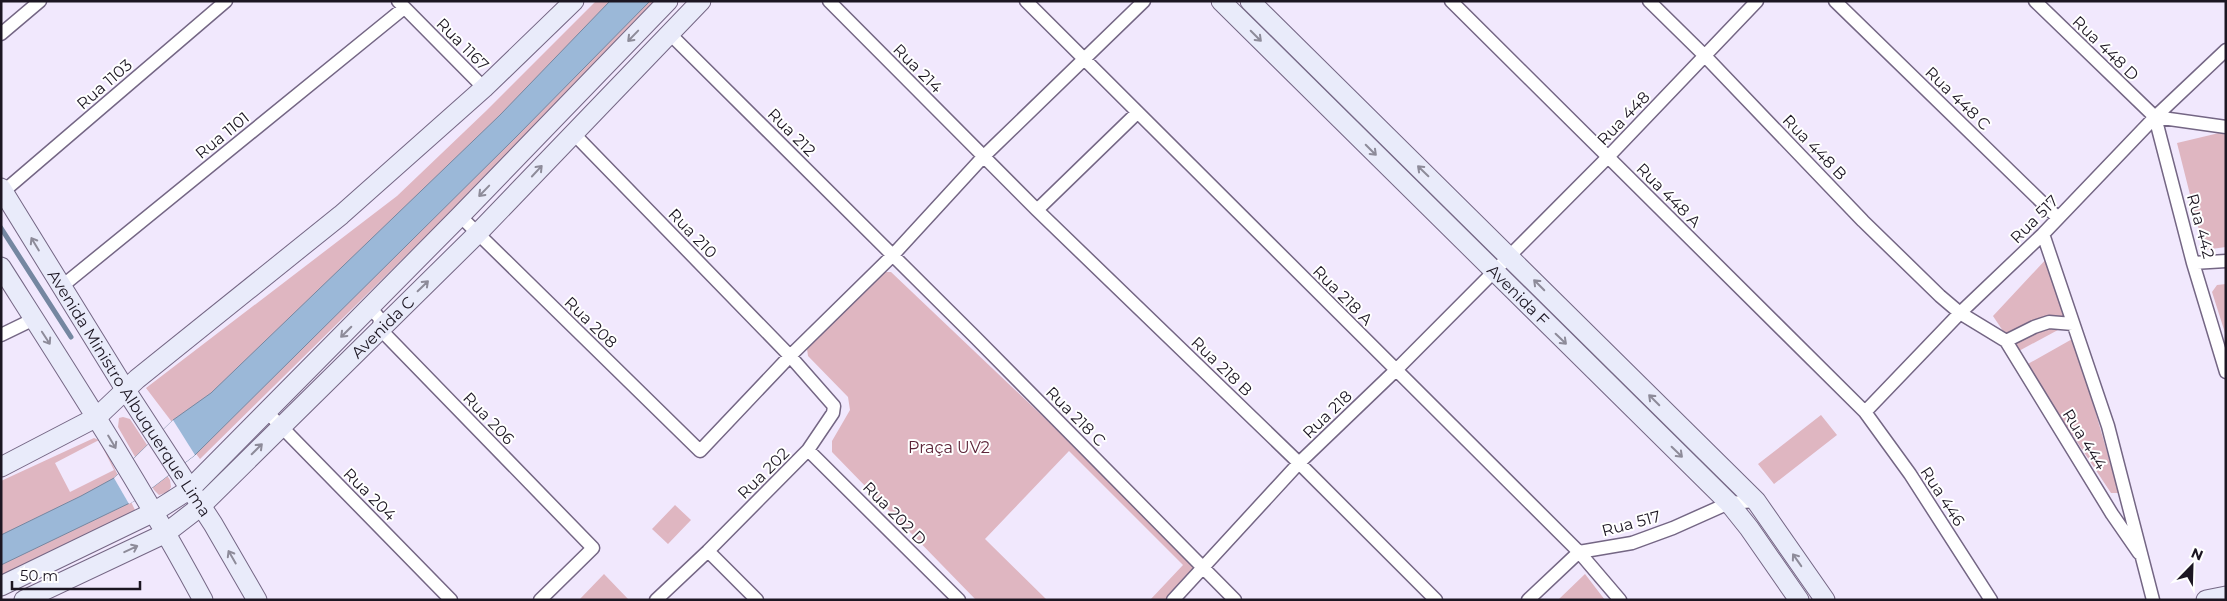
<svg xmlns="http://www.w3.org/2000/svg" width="2227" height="601" font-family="Montserrat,sans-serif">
<rect width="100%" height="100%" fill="#f1e8fd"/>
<path fill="#dfb6c1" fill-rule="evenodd" d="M596,1h78l-212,217 -34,16 -228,225 -54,-71 251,-192 89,-85z
M2219,133l7,2v112l-22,3 -27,-107z
M2050,255l19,69 -52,28 -24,-36z
M885,272h6l305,290 -3,15 -23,23h-20l33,-35 -114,-114 -84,88 62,61h-71l-144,-148v-11l18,-31 -2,-13 -40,-41 -1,-7z
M2226,284v52l-14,-44 5,-7z
M2074,338l45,155h-8l-85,-128z
M1821,415l16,20 -63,49 -16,-20z
M123,417l7,2 40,61 1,7 -3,5 -9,3 -5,-5 -36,-63 1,-9z
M94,438l7,3 35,71 -135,70v-101zM99,440l15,30 -44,22 -15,-29z
M675,505l16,15 -23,24 -16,-15z
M604,574l25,26h-50z
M1585,574l20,26h-47z"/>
<path fill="#9bb8d8" stroke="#7587a1" d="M610,1h40l-134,136 -321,318 -59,45 -135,65v-30l80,-39 33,-18 59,-58 38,-27 289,-278z"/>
<path fill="#f1e8fd" d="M173,420l22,35 -59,45 -7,4 -15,-26z"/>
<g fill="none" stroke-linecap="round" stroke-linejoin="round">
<path stroke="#7587a1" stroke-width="5" d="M1,228l70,109"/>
<defs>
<path id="street" d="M398,1l86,87
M829,1l208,209 262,253 137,137
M1026,1l553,551 41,48
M1451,1l414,411 45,62 81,126
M1649,1l56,55 158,165 77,75 20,17 46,28 106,173 27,39
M1835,1l223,217
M2035,1l120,116
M669,33l307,305 259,262
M1,34l39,-33
M2155,117l38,146 33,109
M2155,117l71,10
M573,133l217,223 44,50 -1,7 -25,37 -100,101 -52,49
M4,191l222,-190
M1037,210l100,-97
M460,216l240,235 90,-95 103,-101 90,-98 161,-156
M2043,234l65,192 45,174
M2193,263l33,-2
M61,287l343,-279
M368,309l7,4 5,6 -1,9 214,220 -53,52
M1,335l33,-16
M2006,341l28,-14 15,-5 24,2
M267,412l184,188
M1865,412l95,-99 83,-79 112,-117 71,-67
M808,450l151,150
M708,551l49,49
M1173,600l126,-137 97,-93 211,-212 150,-157
M1528,600l51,-48 53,-9 41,-15 56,-25 27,-2"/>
<g id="secondary">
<path id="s1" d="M1221,1l508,502 20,25 50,72"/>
<path d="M1250,1l506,500 69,99"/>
<path id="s2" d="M1,188l124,201 88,135 44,76"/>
<path d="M1,267c70,110 140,218 202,333"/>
<path d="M1,467l96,-50 40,-38 204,-164 143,-127 90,-87"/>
<path d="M1,586l153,-74 36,-23 270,-273 208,-215"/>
<path id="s3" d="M24,600l142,-67 35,-27 276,-272 224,-233"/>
<path d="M2206,600l20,-4"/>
</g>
</defs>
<use href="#street" stroke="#746684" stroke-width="15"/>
<use href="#secondary" stroke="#746684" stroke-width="21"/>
<use href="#street" stroke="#fff" stroke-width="12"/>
<use href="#secondary" stroke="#e9ebfa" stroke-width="19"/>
</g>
<defs><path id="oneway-shaft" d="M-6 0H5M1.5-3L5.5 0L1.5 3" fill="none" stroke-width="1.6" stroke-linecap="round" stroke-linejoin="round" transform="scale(1.25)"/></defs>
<g stroke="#8d8b99">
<use href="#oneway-shaft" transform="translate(633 36) rotate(134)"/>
<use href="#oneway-shaft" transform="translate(1256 36) rotate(45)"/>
<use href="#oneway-shaft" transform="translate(1371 150) rotate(45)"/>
<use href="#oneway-shaft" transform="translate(537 171) rotate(-47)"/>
<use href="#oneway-shaft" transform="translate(1423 171) rotate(-136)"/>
<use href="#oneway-shaft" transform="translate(484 191) rotate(134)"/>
<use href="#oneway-shaft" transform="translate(35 244) rotate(-121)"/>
<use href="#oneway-shaft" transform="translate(1539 285) rotate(-135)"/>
<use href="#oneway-shaft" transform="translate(423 286) rotate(-44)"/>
<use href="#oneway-shaft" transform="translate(346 332) rotate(135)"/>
<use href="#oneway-shaft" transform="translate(46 338) rotate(57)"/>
<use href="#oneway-shaft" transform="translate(1561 339) rotate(44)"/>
<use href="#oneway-shaft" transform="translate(1654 400) rotate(-135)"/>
<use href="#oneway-shaft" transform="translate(112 442) rotate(59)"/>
<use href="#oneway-shaft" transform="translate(257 449) rotate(-45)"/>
<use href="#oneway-shaft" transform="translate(1677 452) rotate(44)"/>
<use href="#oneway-shaft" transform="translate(131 549) rotate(-25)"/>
<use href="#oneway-shaft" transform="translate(232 557) rotate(-120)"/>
<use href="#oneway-shaft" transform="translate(1797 560) rotate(-125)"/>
</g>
<g text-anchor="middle" stroke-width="4" stroke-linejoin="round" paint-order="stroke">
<g font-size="16" fill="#1c1622" stroke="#fff">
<text transform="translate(463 44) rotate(45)" y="6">Rua 1167</text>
<text transform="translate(2106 48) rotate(44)" y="6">Rua 448 D</text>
<text transform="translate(918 68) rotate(45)" y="6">Rua 214</text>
<text transform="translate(104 84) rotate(-41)" y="6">Rua 1103</text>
<text transform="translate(1958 98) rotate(44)" y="6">Rua 448 C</text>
<text transform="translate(1623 118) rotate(-46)" y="6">Rua 448</text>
<text transform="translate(792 132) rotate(45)" y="6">Rua 212</text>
<text transform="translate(222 135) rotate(-39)" y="6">Rua 1101</text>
<text transform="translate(1815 147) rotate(46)" y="6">Rua 448 B</text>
<text transform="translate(1669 195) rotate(45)" y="6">Rua 448 A</text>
<text transform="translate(2034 219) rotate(-45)" y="6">Rua 517</text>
<text transform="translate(2201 226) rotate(75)" y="6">Rua 442</text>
<text transform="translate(693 233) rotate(46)" y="6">Rua 210</text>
<text transform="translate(1343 295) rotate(45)" y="6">Rua 218 A</text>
<text dy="6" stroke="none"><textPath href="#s1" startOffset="418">Avenida F</textPath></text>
<text transform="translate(591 322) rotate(44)" y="6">Rua 208</text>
<text dy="6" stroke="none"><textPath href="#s3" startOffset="456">Avenida C</textPath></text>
<text transform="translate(1222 366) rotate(44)" y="6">Rua 218 B</text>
<text dy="6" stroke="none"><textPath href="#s2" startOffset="242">Avenida Ministro Albuquerque Lima</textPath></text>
<text transform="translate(1327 414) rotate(-44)" y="6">Rua 218</text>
<text transform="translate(1076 416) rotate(45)" y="6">Rua 218 C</text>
<text transform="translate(489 418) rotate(46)" y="6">Rua 206</text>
<text transform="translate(2085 439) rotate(58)" y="6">Rua 444</text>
<text transform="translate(763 473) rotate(-45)" y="6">Rua 202</text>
<text transform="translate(370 494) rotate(45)" y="6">Rua 204</text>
<text transform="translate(1943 496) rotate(57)" y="6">Rua 446</text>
<text transform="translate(895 513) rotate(45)" y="6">Rua 202 D</text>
<text transform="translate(1631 523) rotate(-15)" y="6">Rua 517</text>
</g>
<g font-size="16" fill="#5c2438" stroke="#fff">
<text x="949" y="453">Praça UV2</text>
</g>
</g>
<rect width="2227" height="601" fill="none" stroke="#1c1622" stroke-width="5"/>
<g transform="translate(2192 566) rotate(23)" stroke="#ffffff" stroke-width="4" paint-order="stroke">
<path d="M0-4L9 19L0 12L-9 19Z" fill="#1c1622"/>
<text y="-8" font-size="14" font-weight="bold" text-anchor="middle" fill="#1c1622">N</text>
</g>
<path d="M12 581v8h128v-8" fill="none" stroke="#1c1622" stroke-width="2.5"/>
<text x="20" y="581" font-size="15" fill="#1c1622" stroke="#ffffff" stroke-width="4" paint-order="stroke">50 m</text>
</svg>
